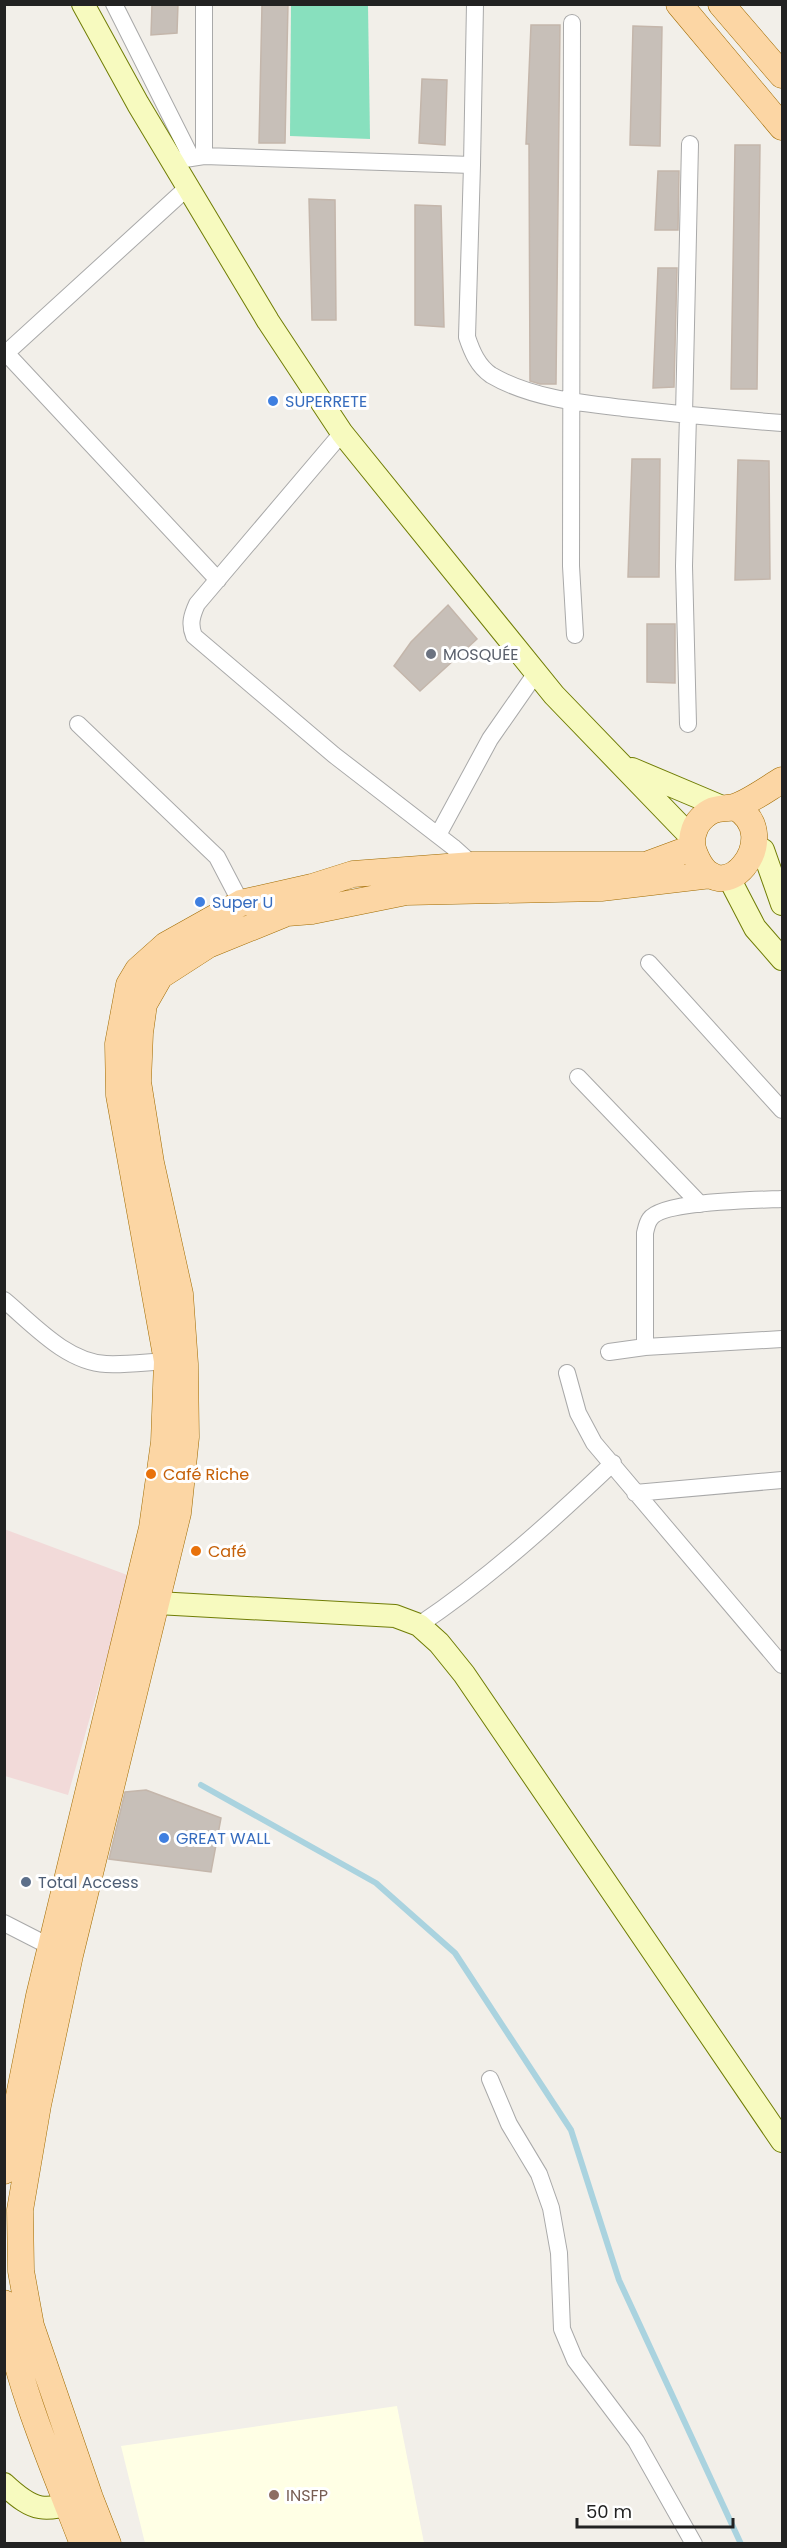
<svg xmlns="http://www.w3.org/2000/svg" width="787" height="2548" font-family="Poppins,sans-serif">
<rect width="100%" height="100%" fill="#f2efe9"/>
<path fill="#f2dad9" d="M4,1529l126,47 -62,219 -63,-19z"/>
<path fill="#ffffe5" d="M397,2406l27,137h-279l-24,-97z"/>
<path fill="#88e0be" d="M291,5h77l2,134 -80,-3z"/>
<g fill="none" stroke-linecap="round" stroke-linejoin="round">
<path stroke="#aad3df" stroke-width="6" d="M201,1785l175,98 79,70 116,177 48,150 122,264"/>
</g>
<path fill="#c7bfb8" stroke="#c4b6ab" stroke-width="1.5" d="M152,4h26l-1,29 -26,2z
M262,4h26l-3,139h-26z
M531,25h29l-4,359h-16l-10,-3 -1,-237h-3z
M633,26l29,1 -2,119 -30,-1z
M422,79l25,1 -2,65 -26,-2z
M735,145h25l-3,244h-26z
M658,171h21l-1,59h-23z
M309,199l26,1 1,120h-24z
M415,205l26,1 3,121 -29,-2z
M658,268h19l-3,119 -21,1z
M632,459h28l-1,118h-31z
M738,460l31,1 1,118 -35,1z
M448,605l29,34 -57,52 -26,-25 17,-24z
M647,624h28v59l-28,-1z
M146,1790l75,28 -10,54 -102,-13 16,-67z"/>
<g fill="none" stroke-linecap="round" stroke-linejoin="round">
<defs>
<path id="street" d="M114,4l77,153
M572,23l-1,543 4,69
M204,156v-152
M172,161l32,-5 268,9 3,-161
M472,165l-5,172c5,15 11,29 24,38 39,23 89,28 132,33 53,6 106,11 159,15
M7,354l211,226
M4,355l184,-168
M684,415l6,-271
M688,415l-4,151 4,158
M342,433l-145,171c-5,11 -8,20 -3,32l140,119 119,92 20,18
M78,724l139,133 24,46
M438,835l52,-96 46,-66
M649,963l133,147
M578,1077l122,127
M4,1300c29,24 62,62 102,64 20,1 41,-2 61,-3
M645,1347v-114c1,-4 2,-10 5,-14 12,-18 108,-19 132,-20
M609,1352l36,-5 137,-8
M567,1373l11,40 16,30 188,222
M635,1493l147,-13
M419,1625c70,-47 133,-104 194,-162
M4,1923l47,24
M490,2079l19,45 30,50 12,34 8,45 3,76 13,31 61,81 58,103"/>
<path id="secondary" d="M83,4l55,100 130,217 74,112 212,262 138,143
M632,769l90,38
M763,850l19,54
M729,878l26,50 27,31
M140,1604l17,-1 238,13 24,9 20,18 25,31 318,467
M4,2484c32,30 40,27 80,16"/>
<path id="primary" d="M679,4l103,123
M721,4l61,71
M735,807c52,28 -15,114 -41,45 -4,-11 -1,-25 7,-33 13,-13 19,-9 33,-12 14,-4 36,-20 48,-27
M4,2171l35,-175 113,-468 12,-86 3,-81 -48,-266 -1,-51 11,-59 9,-15 28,-25 75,-42 71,-16 41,-13 120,-9h173l46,-17
M4,2303c13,83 49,163 79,241
M108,2544l-18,-46 -59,-172 -10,-55 -1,-61 18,-105 32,-150 108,-442 8,-76 -1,-73 -5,-70 -29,-131 -13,-81 2,-49 4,-29 16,-28 48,-31 79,-32 25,-2 94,-19 195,-4 110,-13"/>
</defs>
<use href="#street" stroke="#a9a9a9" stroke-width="18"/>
<use href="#secondary" stroke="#707d05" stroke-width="24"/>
<use href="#primary" stroke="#a06b00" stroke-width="27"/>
<use href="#street" stroke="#fff" stroke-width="16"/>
<use href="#secondary" stroke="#f7fabf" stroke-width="22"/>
<use href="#primary" stroke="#fcd6a4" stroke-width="26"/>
</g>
<g fill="#3f7fe0" stroke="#fff" stroke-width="2">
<circle cx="273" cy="401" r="6"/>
<circle cx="200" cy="902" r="6"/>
<circle cx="164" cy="1838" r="6"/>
</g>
<circle fill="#6b7280" stroke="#fff" stroke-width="2" cx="431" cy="654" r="6"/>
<g fill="#e8710a" stroke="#fff" stroke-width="2">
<circle cx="151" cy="1474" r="6"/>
<circle cx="196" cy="1551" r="6"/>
</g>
<circle fill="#5c6f8a" stroke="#fff" stroke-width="2" cx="26" cy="1882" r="6"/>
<circle fill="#8d6e63" stroke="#fff" stroke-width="2" cx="274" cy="2495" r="6"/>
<g text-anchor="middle" stroke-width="6" stroke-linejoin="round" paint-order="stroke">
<g font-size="16" fill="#366cbe" stroke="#fff" text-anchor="start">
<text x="285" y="407">SUPERRETE</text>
<text x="212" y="908">Super U</text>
<text x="176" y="1844">GREAT WALL</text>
</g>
<g font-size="16" fill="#5b616d" stroke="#fff" text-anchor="start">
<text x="443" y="660">MOSQUÉE</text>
</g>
<g font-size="16" fill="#c56008" stroke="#fff" text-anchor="start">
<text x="163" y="1480">Café Riche</text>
<text x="208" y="1557">Café</text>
</g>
<g font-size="16" fill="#4e5e75" stroke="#fff" text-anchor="start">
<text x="38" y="1888">Total Access</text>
</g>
<g font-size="16" fill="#785e54" stroke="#fff" text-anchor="start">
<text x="286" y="2501">INSFP</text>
</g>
</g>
<rect width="787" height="2548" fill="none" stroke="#222222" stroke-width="12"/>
<path d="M577 2518v9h156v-9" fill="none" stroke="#222222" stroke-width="3"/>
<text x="586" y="2518" font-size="18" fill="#222222" stroke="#ffffff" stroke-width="4.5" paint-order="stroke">50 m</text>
</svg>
